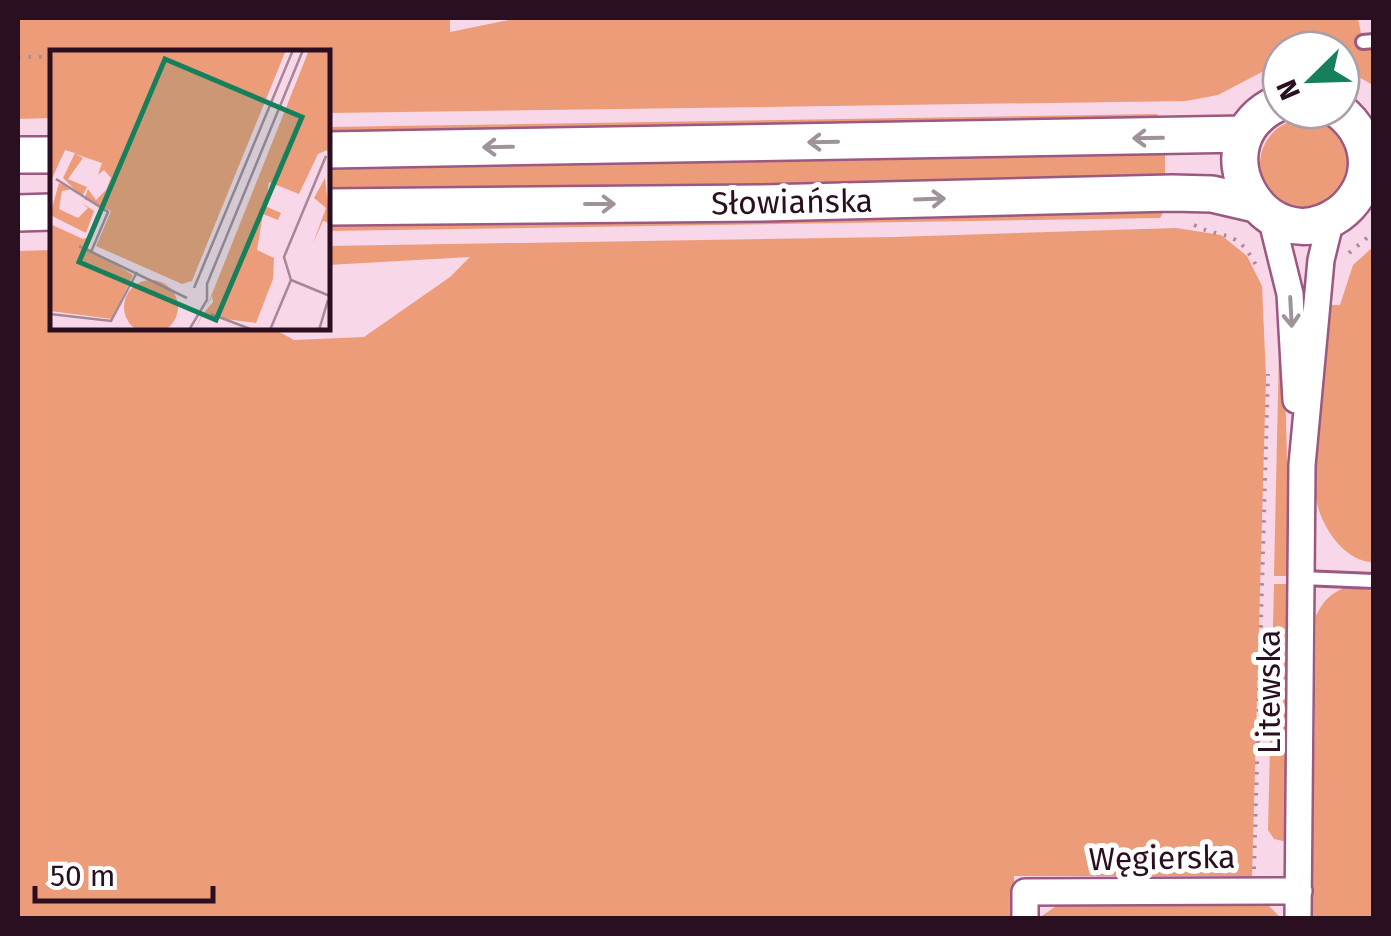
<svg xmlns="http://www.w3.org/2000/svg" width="1391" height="936" font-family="'Fira Sans',sans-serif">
<rect width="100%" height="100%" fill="#f7d7e8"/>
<path fill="#ed9c7a" d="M18,18h432v14l68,-14h840l6,31 9,-1v37l-32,-18v-17h-60v12l-63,33 -32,6 -858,12v-61h-276v66l-34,1z
M1157,114l6,8 -835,17v-12z
M1260 164a45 45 0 1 1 90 0a45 45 0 1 1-90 0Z
M1165,151v30l-837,13v-30z
M1166,207l-6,11 -832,13v-11z
M1176,228l45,7 26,21 15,30 4,91 -14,499h-238l2,42h-998v-667l34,-1v78h220l22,12 70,-3 86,-60 20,-20 -142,8v-19l567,-9z
M1373,247v315c-28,0 -53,-36 -57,-64 -8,-63 2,-130 8,-193h16l13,-40z
M1280,304h3l7,272h-16z
M1274,584h16l-3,258 -13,-3 -6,-9z
M1350,586l23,5v327h-61l4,-302c8,-17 16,-24 34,-30z
M1065,900l191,2 12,3 13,13h-242z"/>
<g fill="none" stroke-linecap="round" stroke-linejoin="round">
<defs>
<path id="service" d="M1363,42l11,-1
M1302,578l72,3"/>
<path id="minor" d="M1271,217l19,77 6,106
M1025,918v-26l274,-1
M1298,918l4,-453 19,-205 10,-41"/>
<path id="secondary" d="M1281,102c-89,38 -17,164 58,112 14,-10 25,-27 27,-44 3,-24 -9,-46 -28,-60
M328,150l917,-16
M18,155h34
M328,207l434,-4 410,-10 40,1 43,10
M18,213l34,-1"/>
</defs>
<use href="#service" stroke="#9b5881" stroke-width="18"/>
<use href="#minor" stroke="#9b5881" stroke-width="30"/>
<use href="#secondary" stroke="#9b5881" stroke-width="40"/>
<path stroke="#a88a9b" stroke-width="4" stroke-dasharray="2.5 8" stroke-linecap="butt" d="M18,57h34
M1194,225c32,16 42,2 63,42
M1349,253l25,-21
M1254,869l14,-495"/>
<use href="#service" stroke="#fff" stroke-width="12"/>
<use href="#minor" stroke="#fff" stroke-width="25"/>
<use href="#secondary" stroke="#fff" stroke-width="35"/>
</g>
<defs><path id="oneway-shaft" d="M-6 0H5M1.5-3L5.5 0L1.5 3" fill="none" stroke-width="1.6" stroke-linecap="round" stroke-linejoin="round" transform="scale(2.5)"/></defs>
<g stroke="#9f939b">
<use href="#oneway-shaft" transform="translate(1148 138) rotate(179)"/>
<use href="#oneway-shaft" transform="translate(823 142) rotate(179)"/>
<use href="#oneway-shaft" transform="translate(498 147) rotate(179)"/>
<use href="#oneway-shaft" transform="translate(930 199) rotate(-2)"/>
<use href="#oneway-shaft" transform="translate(600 204)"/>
<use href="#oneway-shaft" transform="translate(1291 312) rotate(87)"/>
</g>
<g text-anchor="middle" stroke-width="10" stroke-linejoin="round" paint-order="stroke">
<g font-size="32" fill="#2a0f20" stroke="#fff">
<text transform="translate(792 202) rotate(-1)" y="11">Słowiańska</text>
<text transform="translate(1269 692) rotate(-90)" y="11">Litewska</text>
<text transform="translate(1162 858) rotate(-1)" y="11">Węgierska</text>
</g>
</g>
<g transform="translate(50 50)">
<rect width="280" height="280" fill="#f7d7e8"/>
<path d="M0,0h236l-94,231 -10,3 -86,-38 15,-35 -27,-12 4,-10 8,11 10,-10 5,-12 -7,-8 -6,5 4,-12 -27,-9 8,4 -15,21 19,8 -5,10 -19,-19 12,-25 -10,-3 -15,33zM259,0h21v106l-3,-6 -9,4 -19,40 -30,-12 -4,24 16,7 -3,7 -15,-6 -6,36 17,8 -1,21 -17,44 -54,-7 -7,14 6,-14 12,-14 -1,-6 -6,13zM275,128l5,45 -7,-2 -10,22 13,-35 -12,-10zM9,133l13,6 -10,2 -3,18 19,9 10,-10 -6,-5 12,8 -8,22 -36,-18zM53,161l-15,37 45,27 -21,44 -62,-8v-87l33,15 9,-3zM74 257a27 27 0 1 1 54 0a27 27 0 1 1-54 0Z" fill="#ed9c7a"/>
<path fill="none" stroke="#a58798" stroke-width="2.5" d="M276,106l-42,101 7,23 39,16M6,129l52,33 -17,40M29,196l108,52M144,238l99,-238M0,264l61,7 26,-49M161,264l42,16M139,280l18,-30v-16l96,-234M220,280l21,-50M269,280l9,-30"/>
<path fill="#16805c" fill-opacity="0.15" stroke="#16805c" stroke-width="5" d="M115,9l137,58 -86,203 -137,-58z"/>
<rect width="280" height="280" fill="none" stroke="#2a0f20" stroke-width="5"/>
</g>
<rect width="1391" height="936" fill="none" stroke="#2a0f20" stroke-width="40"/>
<g transform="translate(1311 80) rotate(247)"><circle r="48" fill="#ffffff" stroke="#aa9fa6" stroke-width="2.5"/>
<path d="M0-8L18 38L0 25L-18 38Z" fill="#16805c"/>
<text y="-15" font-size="28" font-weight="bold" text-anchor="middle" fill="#2a0f20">N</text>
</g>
<path d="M35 886v15h178v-15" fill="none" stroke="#2a0f20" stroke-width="5"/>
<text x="50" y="886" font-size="30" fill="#2a0f20" stroke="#ffffff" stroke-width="8" paint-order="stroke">50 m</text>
</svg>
